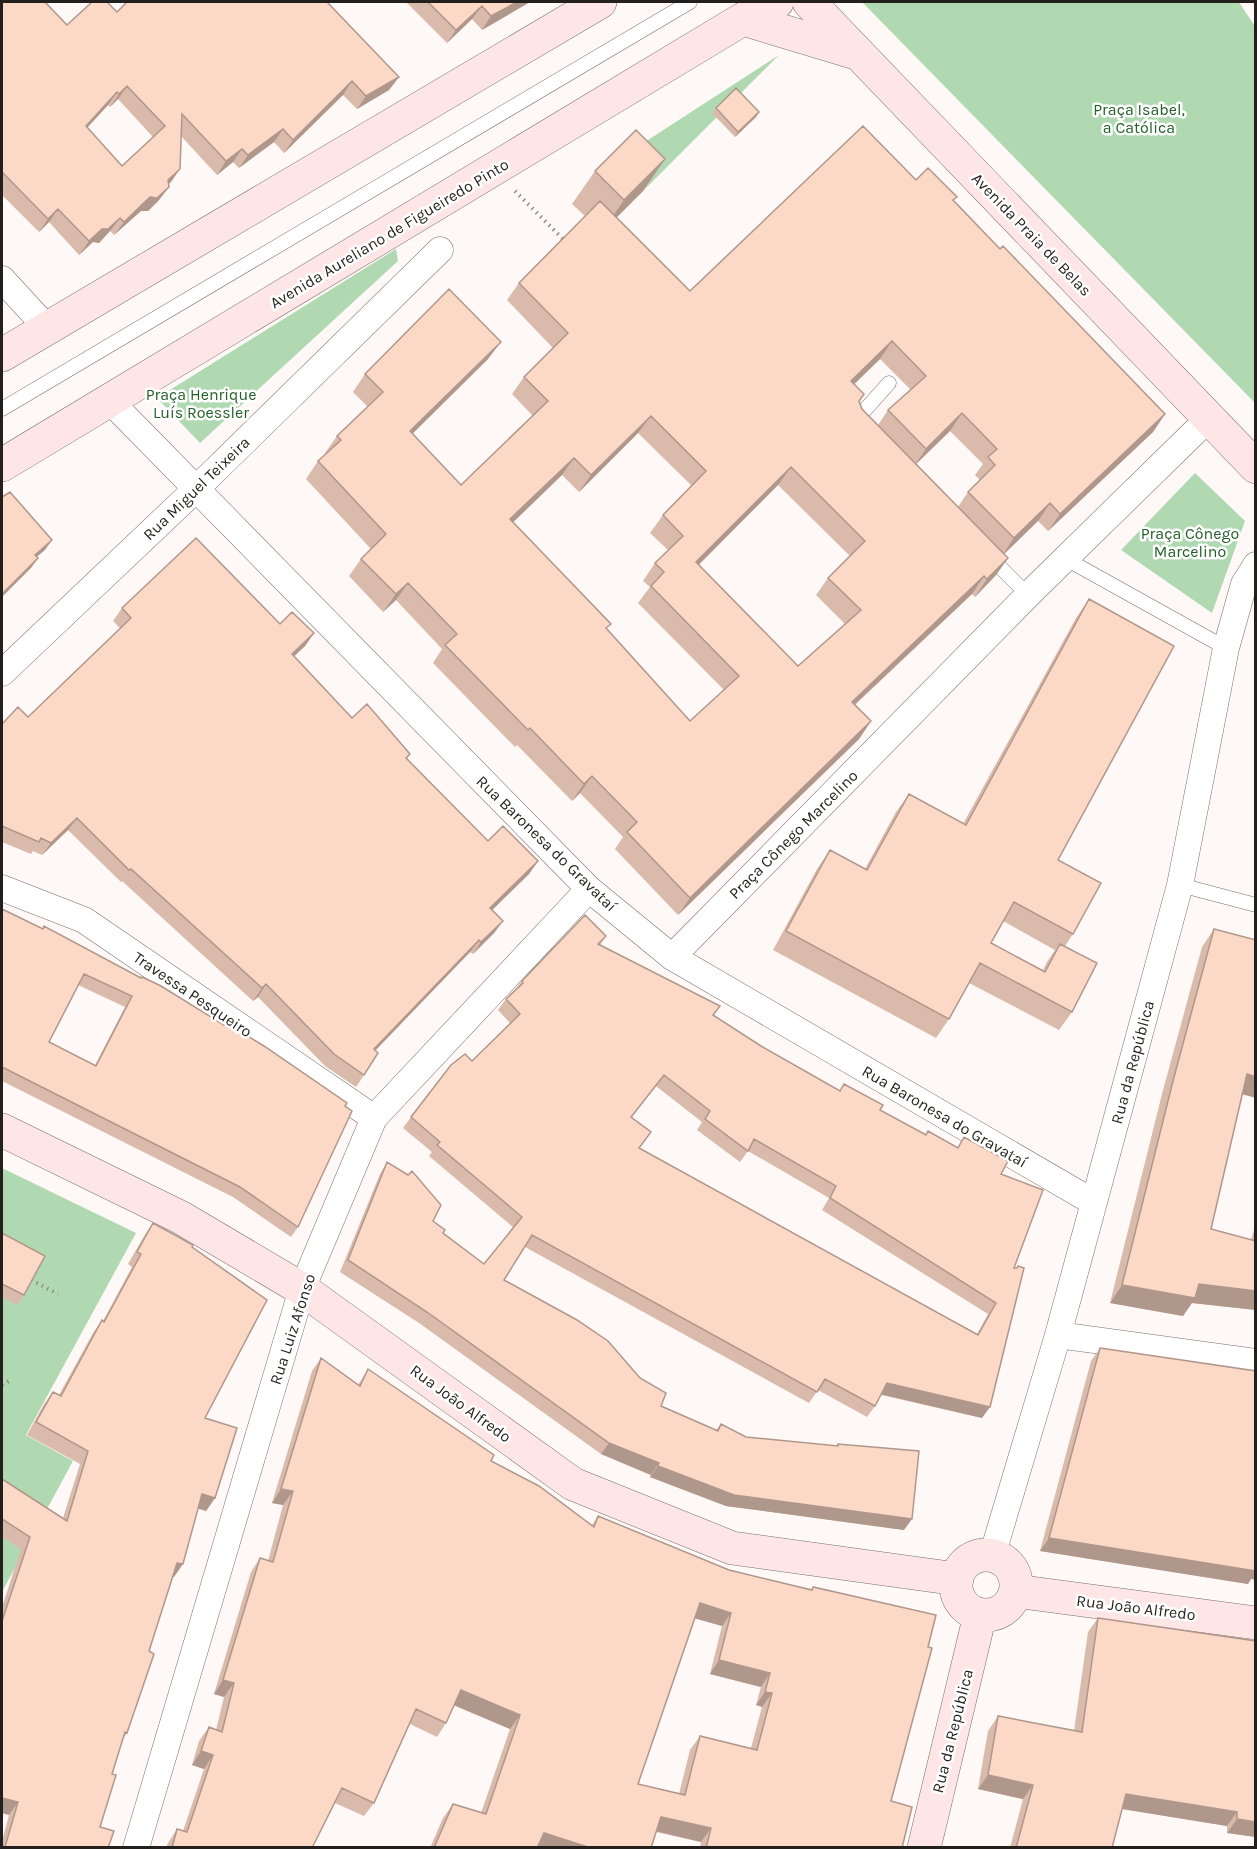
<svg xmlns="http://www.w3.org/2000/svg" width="1257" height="1849" font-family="Karla,sans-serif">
<rect width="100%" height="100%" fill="#fef9f7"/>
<path fill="#b1d9b1" d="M862,2h377l17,26 -1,375z
M779,55l-136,136 -29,-29z
M396,249l2,12 -198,182 -43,-45z
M1195,473l50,48 -33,92 -91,-63z
M2,1168l134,65 -110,202 47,26 -71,131z"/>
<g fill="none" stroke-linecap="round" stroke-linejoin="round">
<defs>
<path id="lane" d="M2,409l688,-407
M860,424l-4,-4 33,-37
M989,556l39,39
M1066,559l160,89
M1180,885l76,20"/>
<path id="street" d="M2,279l45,49
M110,401l479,488 83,68 421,245
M2,673l194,-184 244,-239
M2,888l82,32 290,198
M672,957l356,-362 181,-177
M1058,1335l198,27
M992,1556l66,-221 122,-450 46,-237 18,-64 12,-19
M136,1848l166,-559 72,-171 215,-229"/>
<path id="secondary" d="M809,2l447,465
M743,19l116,35
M2,355l598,-353
M2,465l741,-446 34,-17
M2,1130l178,87 122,72 271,195 159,64 225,31
M956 1585a30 30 0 1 1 60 0a30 30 0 1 1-60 0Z
M1016,1591l240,32
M924,1848l56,-233"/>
</defs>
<use href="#lane" stroke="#776e6a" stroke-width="15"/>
<use href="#street" stroke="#776e6a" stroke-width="27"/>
<use href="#secondary" stroke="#776e6a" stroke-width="34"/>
<path stroke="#928e8c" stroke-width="4" stroke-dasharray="1.5 4.5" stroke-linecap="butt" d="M515,191l50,50
M31,1280l27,14
M2,1385l9,-5"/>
<use href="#lane" stroke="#fff" stroke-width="14"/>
<use href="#street" stroke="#fff" stroke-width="26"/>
<use href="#secondary" stroke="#fee6e7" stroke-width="33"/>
</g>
<path fill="#d9baab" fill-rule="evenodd" d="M2,2l65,23 50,-13 282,65 -10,13 -32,19 -14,-14 -59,58 -10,-11 -35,26 -6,-6 -16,13 -36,-39 -10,46 -3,2 1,3 -10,13 -11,11h-7l-27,24 -4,-4 -11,12 -6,-1 -14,13 -30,-33 -10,10 -37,-37zM118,99l35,38 -31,29 -35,-39 21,-22 2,2z
M406,2h124l-48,28 -10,-11 -25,24z
M716,108l43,4 -3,5 -21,20 -23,-24z
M665,159l-22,32 -27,27 74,73 226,-111 38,21 46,48 165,165 -12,18 -105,99 -10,-10 -34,33 4,4 -12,17 -21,22 -3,-3 -117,111 16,16 -12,18 -181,176 -63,-66 8,-12 -43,-44 -8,8 -55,-56 -2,2 -82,-84 9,-14 -46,-49 -13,12 -34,-36 12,-17 10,-10 -65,-70 12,-18 8,-7 -1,-1 12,-17 31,-29 -15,-15 12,-18 123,-15 -76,75 49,51 72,-69 -21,-22 12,-17 29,-29 -46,-48 12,-17 66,-67 -13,-12 23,-33zM880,359l31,31 -23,20 -10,15 -16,-16 -8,-25zM950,431l33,33 -8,11 5,5 -12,12 -10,15 -42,-43zM638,433l54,53 -29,29 -13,18 18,17 -13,13 -12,18 7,6 -12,16 86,87 -34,31 -83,-92 -94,-107 49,-47 17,17zM778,485l72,71 -22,22 -12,17 29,29 -47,42 -99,-101z
M1089,599l-31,261 15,74 -8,12 7,66 -13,18 -90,-47 -20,36 -13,19 -163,-88 44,-81 13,-19 35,19 31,-57 13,-18 54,30 113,-206zM1003,921l52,29 -8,12 -4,8 -52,-27z
M122,608l158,16 34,9 -9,13 -11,10 58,62 58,36 -3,5 81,82 50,20 -9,13 -37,36 11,11 -9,12 -21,21 -3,-2 -94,98 -12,25 -8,12 -31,-21 -67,-69 -5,4 -131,-120 -1,1 -53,-52 -26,25 -9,-4 -2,3 -29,-12v-118l26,-7 92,-89 -7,-7z
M2,909l40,20 2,-3 301,180 -47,121 -7,10 -58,-40 -231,-116zM78,985l47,22 -30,58 -46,-23z
M1214,929l28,165 -31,135 40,11 5,-17v87l-64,-7 -9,13 -73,-13 52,-209 40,-147z
M606,936l-6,9 120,61 -7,10 48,30 78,45 41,19 46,24 31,14 7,-11 37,37 13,94 -32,150 -101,-23 -6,11 -8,11 -49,-27 -9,13 -284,-156 -21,33 157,126 55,24 5,-6 25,13 91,9 1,-2 66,86 -178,-24 -76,-29 1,-2 -50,-21 -182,-131 -79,-51 40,-98 7,-12 46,59 10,12 41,31 30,-36 -85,-72 3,-4 -29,-24 8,-11 61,-56 38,-38 -12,-13 8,-11 8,-8 8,-10zM656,1086l46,36 -5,8 43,32 8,-11 81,47 -7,12 166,104 -11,20 -338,-186 -7,-31z
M153,1223l39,24 13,171 10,80 -9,13 -8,-3 -24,69h-1l-24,74 -22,82 -5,7 -10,34 -12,53 -98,21v-7l7,-26 -7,-2v-206l19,-58 -19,-12v-58l61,39 17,-54 -53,-29 17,-31 9,-12 6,3 34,-62 9,-13 1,1 29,-54 -4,-3 16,-28z
M2,1233l22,62 -7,10 -15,-8z
M1100,1348l151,231 -3,5 -208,-33 51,-190z
M321,1358l37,27 10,-16 123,92 101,64 6,-9 131,54 82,20 2,-3 115,60 -37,154 11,47h-202l1,-6 -45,-10 -5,16h-221l13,-30 10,-14 28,9 29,-84 -56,-24 -8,18 -9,14 -27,-13 -36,79 -10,13 -29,-13 -23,45h-146l2,-5 9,-14 6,2 21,-62 -12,-4 7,-24 10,-14 7,3 8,-33 -10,-3 37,-122 9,-14 8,3 15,-56 -11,-2 40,-132zM695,1618l27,8 -12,48 51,13 -5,18 6,2 -11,41 -51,-12 -10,14 -11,44 -41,-10z
M1098,1618l158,23v196l-29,-4v-7l-105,-17 -10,39h-102l13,-49 -45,-10 10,-58 10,-15 76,15 14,-99z"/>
<path fill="#b0978b" d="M517,2h13l-48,28 9,-14z
M482,6l-10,13 -25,24 9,-13z
M399,77l-10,13 -32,19 9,-13z
M352,81l-9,14 -59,58 9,-13z
M127,86l-9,13 -8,8 9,-13z
M117,92l-9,13 -31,34 9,-13z
M759,112l-3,5 -21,20 3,-5z
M283,129l-9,13 -35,26 9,-13z
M242,149l-9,13 -16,13 9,-14z
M665,159l-22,32 -41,41 22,-32z
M180,169l-9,13 -12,11 9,-13z
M169,187l-10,13 -11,11h-7l-27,24 10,-13 26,-25z
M58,209l-9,13 -10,10 9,-13z
M120,218l-10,13 -11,12 -6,-1 -14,13 10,-14 13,-12z
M892,341l-12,18 -41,40 12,-18z
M501,342l-13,17 -91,90 13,-18z
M962,413l-12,18 -36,35 12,-17z
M1165,414l-12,18 -105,99 12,-17z
M651,416l-13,17 -59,59 12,-17z
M574,458l-12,17 -64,62 12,-18z
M791,467l-13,18 -94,94 12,-17z
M1050,503l-12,18 -36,35 12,-18z
M52,540l-7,10 -17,14 7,-9z
M38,558l-7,10 -29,29v-3z
M1008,558l-12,17 -21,22 12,-18z
M984,576l-12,18 -133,125 13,-17z
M408,583l-12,17 -13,12 13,-18z
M314,633l-9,13 -22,21 9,-13z
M871,721l-12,18 -181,176 12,-17z
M592,776l-12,17 -8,8 12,-17z
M77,818l-9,12 -26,25 9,-12z
M538,861l-9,13 -47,46 8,-12z
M503,921l-9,12 -21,21 8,-12z
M479,940l-9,12 -105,109 9,-12z
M266,984l-8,13 -5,4 9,-13z
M1247,1074l9,3v21l-22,-6z
M664,1075l-8,11 -33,42 8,-11z
M1199,1284l57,7v19l-64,-7 -9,13 -73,-13 12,-18z
M887,1383l103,24 -8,11 -102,-24z
M609,1443l50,20 -8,12 -50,-21z
M658,1466l254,53 -8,11 -178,-24 -76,-29z
M281,1489l12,2 -10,14 -11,-2z
M202,1494l13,4 -9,13 -13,-4z
M1049,1538l207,30v12l-5,-1 -3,5 -208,-33z
M177,1563l6,1 -9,13 -6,-2z
M700,1603l31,10 -9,13 -32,-9z
M719,1660l51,13 -9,14 -51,-13z
M223,1680l11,3 -10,14 -10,-3z
M461,1690l59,25 -10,14 -59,-25z
M765,1692l7,1 -10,14 -6,-2z
M201,1751l12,4 -9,14 -12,-4z
M988,1775l45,10 -10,14 -45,-10z
M1126,1794l111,18 -10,14 -111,-18z
M2,1798l16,4 -9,13 -7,-2z
M661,1817l50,11 -10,14 -50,-12z
M1237,1819l19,3v15l-29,-4z
M544,1833l44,14 -50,1z"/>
<path fill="#fcd8c7" stroke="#b0978b" stroke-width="1.5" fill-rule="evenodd" d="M2,2h43l22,23 25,-23h15l10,10 10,-10h200l72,75 -33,19 -14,-15 -59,59 -10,-11 -35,26 -6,-6 -16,12 -44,-47 -2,55 -12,11 1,7 -12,11 -7,-1 -26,25 -4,-4 -12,11h-6l-13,12 -31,-32 -10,10 -46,-47zM127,86l38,40 -43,40 -36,-40 31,-34 2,2z
M428,2h89l-26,14 -9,-10 -26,24z
M736,88l23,24 -21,20 -22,-24z
M863,126l53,54 12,-12 29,29 -4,3 47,49 3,-3 162,168 -105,100 -10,-11 -36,35 -46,-46 27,-27 -7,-8 9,-8 -35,-36 -36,36 -38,-39 38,-34 -34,-35 -41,40 13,13 -5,7 3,8 146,149 -21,21 -3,-3 -132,126 19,19 -181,177 -63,-66 10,-10 -45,-46 -8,8 -54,-56 -2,2 -83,-85 12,-11 -49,-51 -12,11 -35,-35 25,-25 -68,-73 23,-21 -4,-4 46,-44 -18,-18 84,-85 52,53 -91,89 51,54 87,-84 -24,-24 44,-44 -49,-50 81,-82 90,90zM651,416l55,55 -43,44 20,21 -28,27 9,9 -13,14 88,90 -49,45 -84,-93 5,-4 -101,-105 64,-61 17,17zM791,467l74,74 -37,37 33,32 -63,56 -102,-104z
M636,130l29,29 -41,41 -29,-29z
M10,492l42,48 -17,15 3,3 -36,36v-97z
M196,538l84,86 12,-12 22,21 -22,21 60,64 15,-14 43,50 -4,4 82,83 15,-15 35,35 -48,47 13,13 -22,21 -2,-2 -105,109 4,4 -14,22 -30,-21 -68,-70 -4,4 -131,-119 -2,1 -52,-52 -26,25 -10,-5 -2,4 -37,-16v-102l16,-17 10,10 103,-99 -9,-10z
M1089,599l85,47 -116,214 43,23 -28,51 -59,-32 -23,41 54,29 15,-28 37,19 -25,49 -92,-49 -31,56 -163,-88 44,-81 37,20 42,-76 57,31z
M2,909l41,20 1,-3 97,52 1,-1 19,9 63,39 2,-2 38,23 83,57 -2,3 7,5 -54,116 -58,-40 -238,-120zM84,974l48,22 -36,70 -47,-24z
M585,915l21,21 -8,8 122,62 -7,9 48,31 79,45 4,-7 39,21 -3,5 46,25 2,-4 30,17 6,-11 44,24 -7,13 42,16 -29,78h3l1,-2 6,2 -34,139 -103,-24 -12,23 -50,-27 -8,13 -285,-157 -28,45 73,40 31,21 32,37 26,15 -5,13 57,25 3,-7 25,13 92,9v-2l81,7 -7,68 -178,-24 -76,-29 1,-3 -50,-20 -182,-131 -79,-52 39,-98 21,13 4,-4 29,34 -8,16 12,9 -2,3 41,31 38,-47 -85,-72 3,-3 -29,-25 40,-52 14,-11 7,7 48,-47 -14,-15 17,-16 -1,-2zM664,1075l46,36 -5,8 43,32 6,-12 82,47 -6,12 166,105 -18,32 -339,-187 12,-16 -20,-15z
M1214,929l42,11v137l-9,-3 -36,155 45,12v50l-57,-7 -4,14 -73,-13 52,-208z
M153,1223l40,22 -1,2 75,53 -62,118 32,10 -22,70 -13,-4 -19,70 -6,-1 -28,88 5,3 -27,79 -2,-1 -13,42 4,1 -16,52 14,4 -6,17h-106v-2l3,1 13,-45 -16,-4v-177l28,-84 -28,-18v-40l65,42 21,-70 -52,-29 17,-30 8,4 41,-76 2,2 37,-68 -4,-2z
M2,1233l43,23 -21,39 -22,-11z
M1100,1348l156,23v200l-207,-33z
M321,1358l39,28 8,-17 126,86 -3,6 48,25 55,41 4,-11 131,54 83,20 1,-3 123,28 -8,32 4,1 -41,153 21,6 -10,41h-196l5,-20 -50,-11 -10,31h-63v-1l-44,-14 -7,15h-103l19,-44 33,10 34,-99 -59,-25 -15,33 -30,-14 -42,94 -32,-15 -30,60h-140l5,-19 10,3 26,-77 -12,-4 8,-24 13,5 12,-49 -11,-3 37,-122 13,4 20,-71 -12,-2zM700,1603l31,10 -12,47 51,13 -5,19 7,1 -15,57 -57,-14 -15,59 -47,-11z
M1098,1618l158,23v181l-19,-3v-7l-111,-18 -14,54h-96l17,-63 -45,-10 10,-59 84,16z"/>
<g text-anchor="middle" stroke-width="5" stroke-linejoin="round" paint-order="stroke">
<g font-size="16" fill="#246129" stroke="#fff">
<text x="1139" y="115">Praça Isabel,<tspan x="1139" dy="18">a Católica</tspan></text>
<text x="201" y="400">Praça Henrique<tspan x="201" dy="18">Luís Roessler</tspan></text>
<text x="1190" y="539">Praça Cônego<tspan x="1190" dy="18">Marcelino</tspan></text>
</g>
<g font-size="16" fill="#231f1d" stroke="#fff">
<text transform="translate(389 233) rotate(-31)" y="6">Avenida Aureliano de Figueiredo Pinto</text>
<text transform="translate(1032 234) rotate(46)" y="6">Avenida Praia de Belas</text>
<text transform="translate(196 488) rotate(-44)" y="6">Rua Miguel Teixeira</text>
<text transform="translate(793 834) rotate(-45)" y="6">Praça Cônego Marcelino</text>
<text transform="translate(547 843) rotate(44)" y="6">Rua Baronesa do Gravataí</text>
<text transform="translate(193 994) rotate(34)" y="6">Travessa Pesqueiro</text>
<text transform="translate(1132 1062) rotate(-75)" y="6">Rua da República</text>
<text transform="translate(945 1116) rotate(30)" y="6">Rua Baronesa do Gravataí</text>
<text transform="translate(292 1329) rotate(-72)" y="6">Rua Luiz Afonso</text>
<text transform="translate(461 1403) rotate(36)" y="6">Rua João Alfredo</text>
<text transform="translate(1136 1607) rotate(7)" y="6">Rua João Alfredo</text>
<text transform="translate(952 1731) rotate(-76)" y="6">Rua da República</text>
</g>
</g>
<rect width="1257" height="1849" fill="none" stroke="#231f1d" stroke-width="6"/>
</svg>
